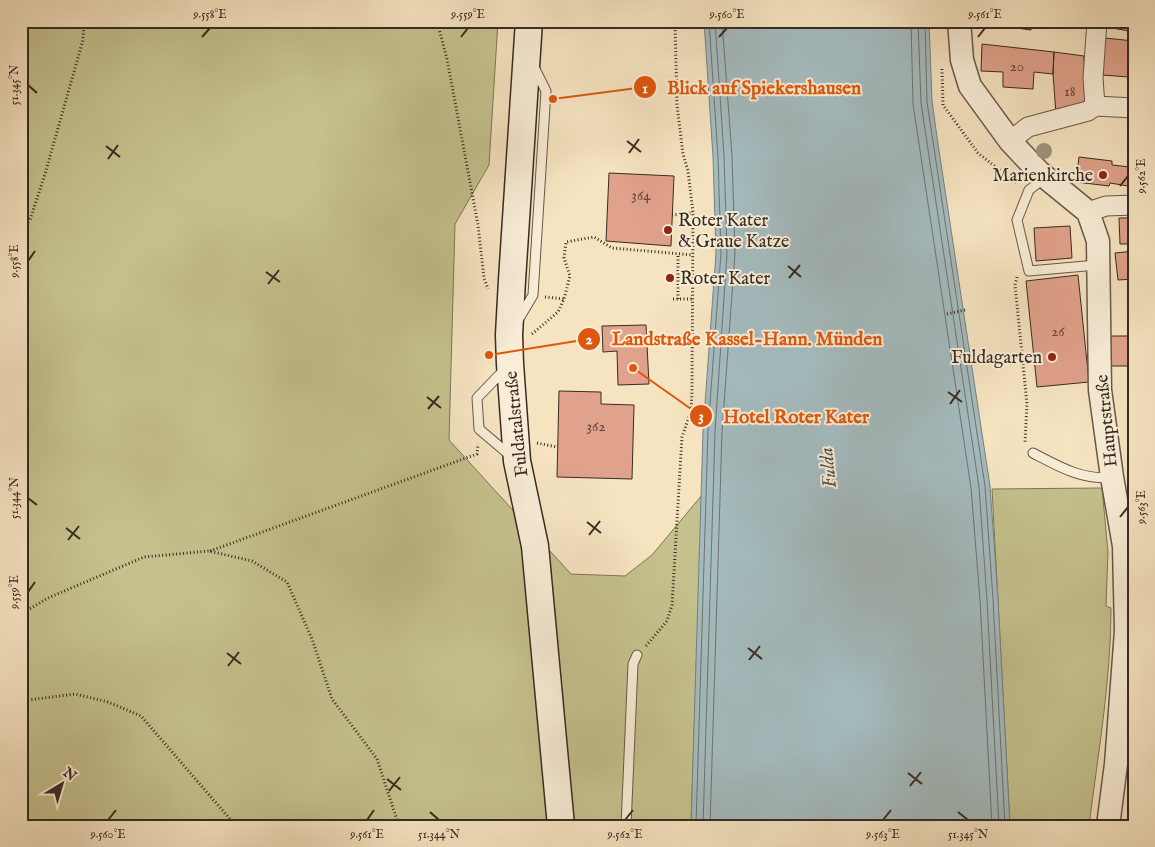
<svg xmlns="http://www.w3.org/2000/svg" width="1155" height="847" font-family="'IM FELL English',serif">
<rect width="100%" height="100%" fill="#f6e4c1"/>
<filter id="stains"><feTurbulence type="fractalNoise" baseFrequency=".004" numOctaves="4"/><feColorMatrix values="0 0 0 0 .2 0 0 0 0 .09 0 0 0 0 .02 0 0 0 .5 -.17"/></filter>
<radialGradient id="worn" r=".72"><stop offset=".6" stop-color="#630" stop-opacity="0"/><stop offset="1" stop-color="#630" stop-opacity=".3"/></radialGradient>
<path fill="#c4c18d" stroke="#7e7658" d="M21,21h477l-9,144 -34,59 -6,216 122,134 54,2 27,-21 50,-60 -11,331h-670z
M1102,488l6,64 -2,54 5,2c0,73 -13,145 -22,218h-79l-18,-337z"/>
<path fill="#a4bbbf" stroke="#788180" d="M704,21h225l3,80 6,43 52,342 8,113 12,227h-319l12,-395 13,-178 -3,-96z"/>
<g fill="none" stroke-linecap="round" stroke-linejoin="round">
<path stroke="#6e7370" stroke-width="1" d="M911,21l2,83 58,384 9,112 12,226
M918,21l3,82 58,384 8,113 12,226
M925,21l2,81 58,384 8,113 12,227
M696,826l12,-395 13,-178 -3,-96 -9,-136
M703,826l12,-394 12,-179 -3,-97 -9,-135
M710,826l12,-394 13,-179 -3,-97 -10,-135"/>
</g>
<path fill="#e1a28b" stroke="#372b22" d="M1003,21h30l-2,9 -29,-4z
M1108,21h26v11l-27,-5z
M1105,38l29,3 -5,36 -27,-2z
M982,44l72,8 -1,22 -19,-2 -1,17 -30,-2v-15l-22,-1z
M1054,52l30,4 1,52 -29,6 -3,-40z
M1129,77h5v21h-5z
M1079,157l33,4v4l18,2 -2,19 -18,-3 -1,3 -33,-4z
M609,173l65,3 -3,70 -65,-5z
M1119,218h15v26h-14z
M1070,226l2,32 -36,3 -2,-33z
M1134,251v28l-16,1 -3,-27z
M1078,275l11,107 -52,5 -11,-106z
M646,325l3,59 -31,1 -1,-34 -14,1 -1,-26z
M1106,336h28v30h-29z
M559,391l42,1v12l33,1 -2,74 -75,-2z"/>
<g fill="none" stroke-linecap="round" stroke-linejoin="round">
<defs>
<path id="service" d="M1046,177l-17,13 -12,30 12,51 68,-6
M517,322l16,-27 13,-204 -12,-24
M505,369l-28,29 2,31 33,28
M1033,453c25,13 50,28 79,24
M626,826l7,-162 4,-9"/>
<path id="minor" d="M1095,106l39,2
M1010,141l18,-14 60,-16 7,-5 -2,-28 4,-57
M1088,212l18,-6 28,-1"/>
<path id="tertiary" d="M959,21l3,39 8,26 40,55 29,31 49,40 10,29 2,149 12,87 12,69 2,85 -10,133 -8,62"/>
<path id="secondary" d="M529,21l-17,259 -3,55 1,29 7,97 18,85 26,280"/>
</defs>
<use href="#service" stroke="#67594a" stroke-width="11"/>
<use href="#minor" stroke="#67594a" stroke-width="21"/>
<use href="#tertiary" stroke="#67594a" stroke-width="25"/>
<use href="#secondary" stroke="#372b22" stroke-width="29"/>
<path stroke="#372b22" stroke-width="3" stroke-dasharray="1 2.5" stroke-linecap="butt" d="M437,21l10,38 31,166 6,53 4,11
M942,69l1,36 35,48 29,23 7,-1
M1007,176l11,7
M672,215l21,-2
M21,230l9,-10 15,-46 38,-134 1,-19
M1017,277l-2,8 12,119 -2,39
M545,297l19,2
M673,299h20
M678,299v-44
M947,314l18,-4
M532,334l26,-22 6,-13 6,-23 -6,-18 2,-16 28,-5 18,11 81,7
M537,443l20,4
M210,551l267,-97 1,-10
M21,614l27,-16 96,-41 65,-6 43,10 35,21 25,57 20,60 45,60 22,67
M646,646l21,-25 5,-16 10,-168 9,-26 1,-20 1,-178 -5,-42 -5,-17 -6,-49 -2,-84
M21,701l54,-7 33,8 33,14 95,110"/>
<use href="#service" stroke="#f9edd7" stroke-width="9"/>
<use href="#minor" stroke="#f9edd7" stroke-width="19"/>
<use href="#tertiary" stroke="#f9edd7" stroke-width="22"/>
<use href="#secondary" stroke="#f9edd7" stroke-width="26"/>
</g>
<circle fill="#a09378" cx="1044" cy="151" r="8"/>
<path fill="none" stroke="#372b22" stroke-width="2" d="M202,37l8,-9M461,37l7,-9M719,37l8,-9M978,37l7,-9M28,85l9,8M627,141l14,11M106,146l14,11M629,153l10,-14M108,159l10,-14M1120,186l8,-10M28,261l7,-10M788,266l13,11M266,272l14,10M789,278l11,-13M268,284l11,-14M948,392l14,10M427,397l14,11M950,404l10,-14M428,409l11,-13M28,498l9,7M1120,517l8,-10M587,522l14,11M66,528l14,11M589,535l11,-14M68,540l11,-14M28,592l7,-10M748,648l14,11M227,653l14,11M749,660l11,-14M228,666l11,-14M908,773l14,11M387,779l14,11M910,786l11,-14M389,791l11,-14M430,812l9,8M958,812l10,8M108,820l8,-10M367,820l7,-10M625,820l8,-10M883,820l8,-10"/>
<g fill="#8f2418" stroke="#f9edd7" stroke-width="2">
<circle cx="1103" cy="175" r="5"/>
<circle cx="668" cy="230" r="5"/>
<circle cx="670" cy="278" r="5"/>
<circle cx="1052" cy="357" r="5"/>
</g>
<g text-anchor="middle" stroke-width="4" stroke-linejoin="round" paint-order="stroke">
<g font-size="15" fill="#62493c">
<text x="1017" y="71">20</text>
<text x="1070" y="96">18</text>
<text x="641" y="200">364</text>
<text x="1058" y="336">26</text>
<text x="596" y="431">362</text>
</g>
<g font-size="18" fill="#372b22" stroke="#f9edd7" text-anchor="end">
<text x="1093" y="181">Marienkirche</text>
<text x="678" y="226" text-anchor="start">Roter Kater<tspan x="678" dy="21">&amp; Graue Katze</tspan></text>
<text x="680" y="284" text-anchor="start">Roter Kater</text>
<text x="1042" y="363">Fuldagarten</text>
</g>
<g font-size="18" fill="#372b22" stroke="#f9edd7">
<text transform="translate(1106 421) rotate(-96)" y="6">Hauptstraße</text>
<text transform="translate(516 424) rotate(-96)" y="6">Fuldatalstraße</text>
</g>
<g font-size="19" font-style="italic" fill="#524f49" stroke="#f9edd7">
<text transform="translate(827 468) rotate(-96)" y="7">Fulda</text>
</g>
</g>
<path fill="none" stroke="#df570d" stroke-width="2" d="M553 99L645 87M489 355L589 339M633 368L701 416"/>
<g fill="#df570d" stroke="#f9edd7" stroke-width="2">
<circle cx="553" cy="99" r="5"/>
<circle cx="489" cy="355" r="5"/>
<circle cx="633" cy="368" r="5"/>
<circle cx="645" cy="87" r="12"/>
<circle cx="589" cy="339" r="12"/>
<circle cx="701" cy="416" r="12"/>
</g>
<g font-size="15" text-anchor="middle" font-weight="bold" fill="#fff">
<text x="645" y="93">1</text>
<text x="589" y="344">2</text>
<text x="701" y="421">3</text>
</g>
<g font-size="19" text-anchor="middle" font-weight="bold" fill="#df570d" stroke="#f9edd7" stroke-width="4" stroke-linejoin="round" paint-order="stroke">
<text x="764" y="94">Blick auf Spiekershausen</text>
<text x="747" y="345">Landstraße Kassel-Hann. Münden</text>
<text x="796" y="423">Hotel Roter Kater</text>
</g>
<rect width="1155" height="847" fill="none" stroke="#f6e4c1" stroke-width="55"/>
<g transform="translate(62 784) rotate(38)" stroke="#f9edd7" stroke-width="4" paint-order="stroke">
<path d="M0-4L9 19L0 12L-9 19Z" fill="#372b22"/>
<text y="-8" font-size="14" font-weight="bold" text-anchor="middle" fill="#372b22">N</text>
</g>
<rect x="28" y="28" width="1100" height="792" fill="none" stroke="#372b22" stroke-width="2"/>
<g font-size="12" text-anchor="middle" fill="#372b22">
<text x="210" y="18">9.558°E</text>
<text x="468" y="18">9.559°E</text>
<text x="727" y="18">9.560°E</text>
<text x="985" y="18">9.561°E</text>
<text transform="translate(14 85) rotate(-90)" y="4">51.345°N</text>
<text transform="translate(1141 176) rotate(-90)" y="4">9.562°E</text>
<text transform="translate(14 261) rotate(-90)" y="4">9.558°E</text>
<text transform="translate(14 498) rotate(-90)" y="4">51.344°N</text>
<text transform="translate(1141 507) rotate(-90)" y="4">9.563°E</text>
<text transform="translate(14 592) rotate(-90)" y="4">9.559°E</text>
<text x="108" y="838">9.560°E</text>
<text x="367" y="838">9.561°E</text>
<text x="439" y="838">51.344°N</text>
<text x="625" y="838">9.562°E</text>
<text x="883" y="838">9.563°E</text>
<text x="968" y="838">51.345°N</text>
</g>
<rect width="100%" height="100%" filter="url(#stains)"/>
<rect width="100%" height="100%" fill="url(#worn)"/>
</svg>
